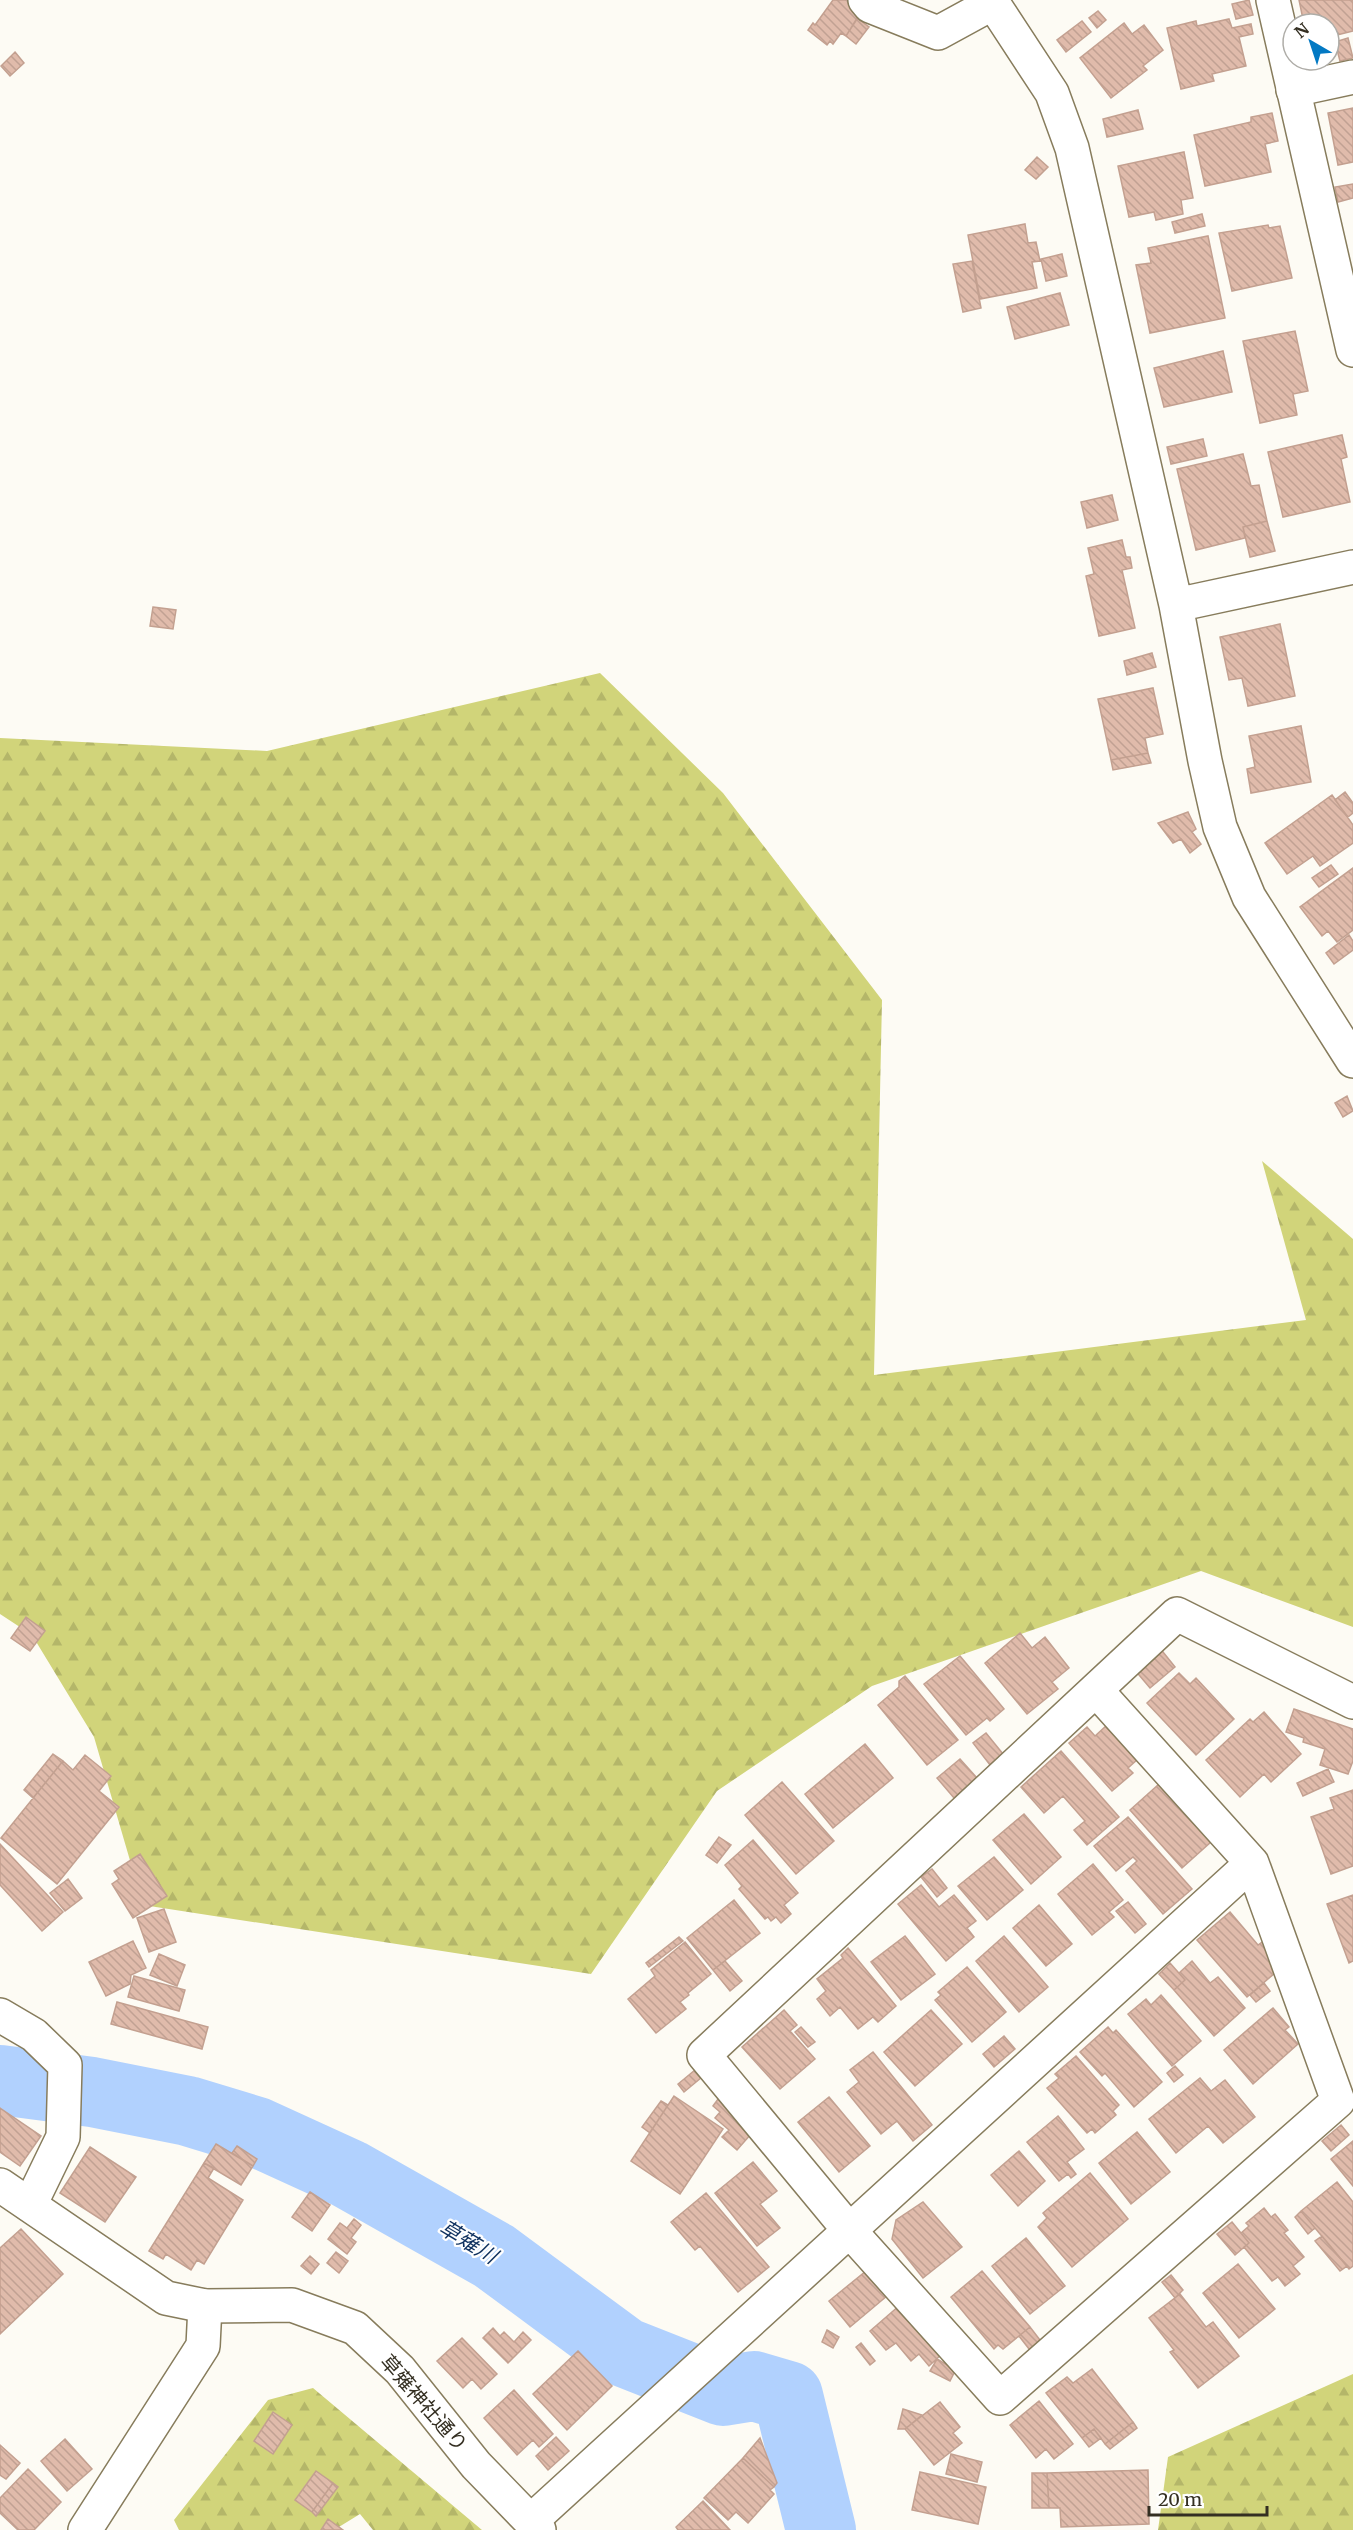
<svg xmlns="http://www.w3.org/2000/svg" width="1353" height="2530" font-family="Merriweather,'Noto Sans JP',serif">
<defs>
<pattern id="forest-firs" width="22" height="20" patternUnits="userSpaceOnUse" patternTransform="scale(1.5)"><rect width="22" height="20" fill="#d1d47a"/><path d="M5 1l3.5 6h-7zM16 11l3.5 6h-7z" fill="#b4b669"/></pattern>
<pattern id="building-back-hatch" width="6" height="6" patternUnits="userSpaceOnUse" patternTransform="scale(1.5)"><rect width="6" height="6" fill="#e0bbab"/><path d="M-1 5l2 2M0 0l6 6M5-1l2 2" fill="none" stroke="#c1a193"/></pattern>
</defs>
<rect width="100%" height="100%" fill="#fdfbf4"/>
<path fill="url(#forest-firs)" d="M600,673l123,120 159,207 -8,375 432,-55 -44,-159 91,78v388l-152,-56 -329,115 -155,105 -126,183 -448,-69 -49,-168 -62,-102 -32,-21v-876l267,13z
M1353,2374v156h-195l10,-73z
M313,2388l169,142h-109l-13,-16 -26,16h-155l-5,-10 94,-120z"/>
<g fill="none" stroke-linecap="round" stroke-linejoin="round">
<path stroke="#b1d1fe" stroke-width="70" d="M0,2080l92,12 96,19 69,21 92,42 145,82 130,96 99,39 31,-5 34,10 33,134"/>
</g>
<path fill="url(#building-back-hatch)" stroke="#c3a090" stroke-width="1.5" d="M833,0h16l14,10 -17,26 -5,-3 -8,11 -3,-3 -3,4 -19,-15 5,-7 2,2z
M1249,0l4,15 -17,4 -4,-15z
M1299,0h54v31l-24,6v-13h-25z
M1098,11l8,9 -9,8 -8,-10z
M857,18l12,9 -13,17 -10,-8z
M1229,19l3,9 19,-4 2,10 -14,3 7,29 -34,8 2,7 -33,8 -14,-61 29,-7 1,5z
M1082,21l9,11 -25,20 -9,-12z
M1124,23l8,11 12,-9 19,25 -20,16 4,4 -36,28 -31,-40z
M1348,38l5,20 -13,3 -5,-19z
M15,52l9,11 -14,13 -9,-10z
M1353,108v54l-15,3 -10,-52z
M1138,110l5,19 -36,8 -4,-18z
M1272,113l6,28 -13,3 6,28 -66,14 -11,-51 57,-13v-5z
M1184,152l9,46 -12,2 2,14 -27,6 -2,-8 -25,5 -11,-51z
M1037,157l11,10 -12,12 -11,-9z
M1353,184v14l-15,4 -3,-15z
M1202,214l3,12 -30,7 -3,-11z
M1025,224l3,19 8,-1 4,19 -8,1 5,26 -57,11 -12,-64z
M1268,225l1,3 11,-2 12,52 -60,13 -13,-58z
M1208,236l17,82 -75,15 -14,-68 15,-2 -3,-15z
M1062,254l5,22 -21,5 -5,-22z
M972,261l9,47 -18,4 -10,-48z
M1060,293l9,32 -54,14 -8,-32z
M1295,331l13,60 -15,3 4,21 -37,8 -17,-82z
M1223,351l9,41 -68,15 -10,-39z
M1342,435l5,22 -6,2 9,43 -67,15 -15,-65z
M1203,439l4,17 -36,8 -4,-17z
M1243,454l8,32 8,-1 8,36 -24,6 2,11 -49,12 -19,-81z
M1112,495l6,25 -31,8 -6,-26z
M1267,521l8,30 -25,6 -7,-30z
M1122,540l4,17h4l2,11 -10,2 13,58 -36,8 -13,-60 8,-2 -6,-26z
M153,607l23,3 -3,19 -23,-3z
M1280,624l15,72 -47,10 -6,-28 -13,2 -9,-43z
M1152,653l4,14 -29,8 -3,-14z
M1153,688l10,46 -18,4 3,15 -37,7 -13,-61z
M1301,726l10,56 -60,11 -4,-24 8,-2 -6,-31z
M1148,753l3,10 -38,7 -2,-10z
M1345,792l8,11v10l-5,4 -13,-17z
M1332,795l21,30v18l-33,23 -7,-10 -26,18 -22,-31z
M1188,812l8,17 -4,3 9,12 -11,9 -9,-14 -8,4 -15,-20z
M1331,865l7,9 -19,13 -7,-9z
M1353,868v62l-16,12 -9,-11 -6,5 -22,-29z
M1349,935l4,6v9l-19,14 -8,-11z
M1347,1096l6,15 -10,6 -8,-14z
M26,1617l19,14 -15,20 -19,-13z
M1020,1633l12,15 13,-11 24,31 -17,14 6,7 -31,25 -42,-51z
M1159,1647l16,20 -25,21 -16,-19z
M960,1656l44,53 -14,12 -3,-3 -21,17 -42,-51z
M1179,1673l11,11 6,-6 38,41 -38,36 -49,-52z
M905,1676l53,64 -31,25 -49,-60 21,-18v-6z
M1294,1709l59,20v32l-5,13 -28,-9 5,-16 -22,-7 1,-4 -18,-6z
M1264,1712l37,42 -30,28 -7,-8 -24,23 -34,-37 44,-41 3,3z
M1107,1725l31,34 -10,9 5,5 -21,18 -43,-48 18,-16 8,9z
M986,1733l17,21 -13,11 -17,-22z
M865,1744l28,34 -60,50 -28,-34z
M1061,1751l58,66 -32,28 -13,-15 11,-9 -22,-25 -19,17 -23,-26z
M53,1754l10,7 -30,37 -9,-8z
M85,1755l26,21 -12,15 20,16 -62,77 -56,-46 62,-77 10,9z
M960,1759l17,19 -23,20 -17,-20z
M1328,1769l6,13 -31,14 -6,-13z
M782,1782l52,59 -38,33 -51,-59z
M1159,1784l52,58 -29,26 -52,-58z
M1353,1790v76l-22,8 -20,-57 23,-8 -4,-11z
M1024,1814l37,43 -30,27 -38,-44z
M1128,1817l64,72 -29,25 -37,-43 11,-10 -4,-4 -17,14 -22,-25z
M719,1837l12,8 -14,18 -11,-8z
M753,1840l45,53 -14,12 7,9 -10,9 -5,-6 -5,4 -3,-4 -3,2 -26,-30 3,-3 -17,-21z
M0,1844l63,68 -21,19 -42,-46z
M140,1854l27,42 -34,22 -21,-34 7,-5 -5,-8z
M994,1857l29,33 -36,30 -29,-34z
M1093,1864l30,36 -14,12 5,5 -22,18 -34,-41z
M932,1869l15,19 -10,9 -16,-20z
M68,1879l14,19 -17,13 -15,-18z
M921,1885l18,22 15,-12 22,26 -9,7 7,9 -28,24 -48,-57z
M1353,1895v66l-4,2 -22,-59z
M734,1900l26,33 -47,37 -26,-32z
M1128,1902l18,22 -11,9 -19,-22z
M1039,1905l33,39 -26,22 -33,-38z
M164,1909l12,33 -27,10 -12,-34z
M1230,1912l28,33 7,-5 10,33 -28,24 -50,-57z
M905,1936l30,38 -34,26 -30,-38z
M1004,1936l44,51 -29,25 -43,-51z
M679,1937l4,4 -34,26 -3,-4z
M133,1941l13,27 -15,7 -1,9 -24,12 -17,-34z
M685,1942l26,32 -23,19 1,2 -9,7 6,7 -30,24 -28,-34 27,-23 -4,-6z
M848,1948l48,58 -18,16 -5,-5 -15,12 -18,-22 -10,9 -13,-17 9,-8 -9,-12 26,-21 -2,-3z
M159,1954l26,11 -8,21 -27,-11z
M725,1961l17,20 -12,10 -17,-21z
M1192,1961l18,22 8,-6 27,31 -31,28 -40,-46 11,-10 -6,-7z
M1170,1963l15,17 -11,10 -15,-16z
M967,1967l39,45 -34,30 -37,-42 6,-5 -3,-3z
M134,1976l51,14 -6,21 -51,-14z
M1264,1983l6,8 -14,11 -6,-7z
M1161,1995l40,46 -29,25 -44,-52 18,-15 5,6z
M117,2002l91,25 -6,22 -91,-25z
M1273,2008l16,19 -4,3 13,14 -45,40 -29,-34z
M784,2010l13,15 -7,6 25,28 -35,30 -38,-42z
M931,2010l31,34 -47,42 -31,-34z
M801,2027l14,15 -7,5 -13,-15z
M1108,2027l5,6 3,-3 46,52 -28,25 -29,-34 -3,3 -22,-24z
M1004,2036l11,13 -21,18 -11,-13z
M873,2052l59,73 -19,16 -16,-20 -16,13 -34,-42 12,-10 -9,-12z
M1076,2056l43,49 -6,6 3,4 -21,18 -3,-4 -5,4 -40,-45 12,-10 -4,-4z
M701,2065l6,8 -23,19 -6,-8z
M1175,2066l8,9 -9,7 -7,-9z
M1200,2078l11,13 14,-11 30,37 -32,26 -15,-17 -32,27 -27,-34z
M721,2095l37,31 -21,24 -15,-13 7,-7 -14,-12 5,-6 -7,-6z
M674,2096l49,33 -43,65 -49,-33z
M829,2097l41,49 -31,26 -41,-50z
M661,2101l7,4 -18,28 -8,-6z
M0,2108l41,28 -21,30 -20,-14z
M1058,2116l26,33 -17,13 9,12 -5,4 -3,-4 -9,7 -32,-39z
M1341,2125l8,10 -18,16 -9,-10z
M1137,2132l33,40 -39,32 -32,-41z
M1353,2141v45l-22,-27z
M216,2144l37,22 -12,19 -37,-22z
M237,2146l20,13 -4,7 -21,-13z
M90,2147l46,30 -31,45 -45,-29z
M1019,2151l26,30 -27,25 -27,-31z
M753,2162l24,29 -17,13 20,24 -23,18 -42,-53z
M204,2163l10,5 -6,10 35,22 -39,64 -7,-4 -6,10 -25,-16 -3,5 -14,-8z
M1090,2173l38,46 -56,48 -34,-40 9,-9 -4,-5z
M1337,2182l16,20v64l-4,3 -48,-58z
M310,2192l20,13 -18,26 -20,-14z
M706,2193l63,74 -31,25 -38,-46 -5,4 -24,-28z
M923,2202l39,45 -39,31 -31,-39 4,-19z
M1264,2208l7,9 4,-3 13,16 -4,3 20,24 -11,9 7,8 -15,12 -7,-9 -6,4 -28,-34 5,-4 -8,-10 8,-7 -3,-3z
M1301,2211l14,17 -7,6 -13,-17z
M354,2219l7,6 -10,13 5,4 -9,12 -19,-15 12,-16 7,5z
M1232,2222l17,21 -14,12 -18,-21z
M21,2229l42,45 -63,60v-86z
M1322,2236l25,30 -7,5 -25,-30z
M1026,2238l39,48 -35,28 -38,-48z
M336,2252l12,9 -9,12 -12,-10z
M310,2256l9,8 -8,10 -10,-8z
M1238,2264l37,45 -36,29 -36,-45z
M866,2271l21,25 -37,31 -21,-26z
M982,2271l48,56 -27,22 -5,-4 -4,4 -43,-52z
M1171,2275l12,15 -8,8 -13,-16z
M1180,2294l26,33 7,-5 26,34 -41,32 -28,-36 4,-2 -25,-32z
M900,2305l42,49 -13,12 -10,-12 -8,7 -15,-18 -10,7 -16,-19z
M1030,2327l13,17 -10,10 -14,-18z
M493,2328l7,8 4,-4 10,10 9,-10 8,8 -23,23 -25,-25z
M827,2330l12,7 -6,11 -11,-6z
M462,2338l35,36 -16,15 -9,-10 -9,9 -26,-27z
M861,2343l14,18 -5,4 -14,-18z
M578,2351l34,35 -45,44 -34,-36z
M937,2359l12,7 5,7 -4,8 -20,-10z
M1092,2369l41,53 -28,22 -11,-15 -12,9 -36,-45 21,-16 6,6z
M514,2390l39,44 -14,13 -6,-7 -16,15 -33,-37z
M1039,2401l34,43 -19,15 -8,-10 -10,9 -26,-33z
M940,2402l20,25 -7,6 9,10 -28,22 -29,-36z
M903,2409l19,6 -17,14h-7z
M273,2412l19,13 -19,29 -19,-13z
M1133,2422l4,6 -27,21 -5,-5z
M1094,2429l7,9 -12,9 -7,-9z
M556,2437l13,14 -21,19 -12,-14z
M760,2438l17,45 -3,4 -31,-29z
M65,2439l27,30 -25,22 -26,-30z
M0,2445l20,18 -14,16 -6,-4z
M951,2454l31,8 -5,20 -31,-8z
M743,2458l31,29 -4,3 4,4 -26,29 -12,-11 -8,8 -24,-22z
M28,2469l33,33 -27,28h-16l-18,-17v-15z
M1148,2470l1,54 -88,3 -1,-19h-11l-2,-35z
M316,2471l17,12 -21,29 -17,-12z
M920,2472l66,15 -8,37 -66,-14z
M1032,2473h15l2,35h-17z
M333,2483l5,4 -22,29 -4,-4z
M703,2501l27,29h-52l-2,-3z
M328,2519l15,11h-22z"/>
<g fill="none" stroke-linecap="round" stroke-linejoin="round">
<defs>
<path id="minor" d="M865,0l5,6 68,27 55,-30
M1293,90l60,-13
M1096,1690l156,173 86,238 -338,297 -151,-168 -145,-175 473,-441 176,88
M0,2015l34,20 31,30 -2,72 -33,68
M531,2521l721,-658
M85,2530l118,-184 2,-40"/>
<path id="tertiary" d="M991,0l61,93 20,55 104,457 29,156 15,66 29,70 104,164
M1273,0l80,350
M1176,605l177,-38
M0,2185l166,113 39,8 87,-1 63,23 45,42 76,95 63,65"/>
</defs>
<use href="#minor" stroke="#877c5c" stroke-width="36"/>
<use href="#tertiary" stroke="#877c5c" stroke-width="36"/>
<use href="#minor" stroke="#fff" stroke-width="33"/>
<use href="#tertiary" stroke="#fff" stroke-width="33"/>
</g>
<g text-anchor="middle" stroke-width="4.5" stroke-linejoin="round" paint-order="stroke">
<g font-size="20" fill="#342f22" stroke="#fff">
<text transform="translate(424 2403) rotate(49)" y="7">草薙神社通り</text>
</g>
<g font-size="21" font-style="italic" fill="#0f315f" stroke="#fff">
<text transform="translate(468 2242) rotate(31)" y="7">草薙川</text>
</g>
</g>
<g transform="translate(1311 42) rotate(321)"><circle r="28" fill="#ffffff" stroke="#aeaca7" stroke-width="1.5"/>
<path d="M0-4.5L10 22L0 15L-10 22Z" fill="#0379c3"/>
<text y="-9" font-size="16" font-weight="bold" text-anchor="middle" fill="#342f22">N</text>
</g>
<path d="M1149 2506v9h118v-9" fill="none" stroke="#342f22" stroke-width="3"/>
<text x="1158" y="2506" font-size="18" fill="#342f22" stroke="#ffffff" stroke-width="4.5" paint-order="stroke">20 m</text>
</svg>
